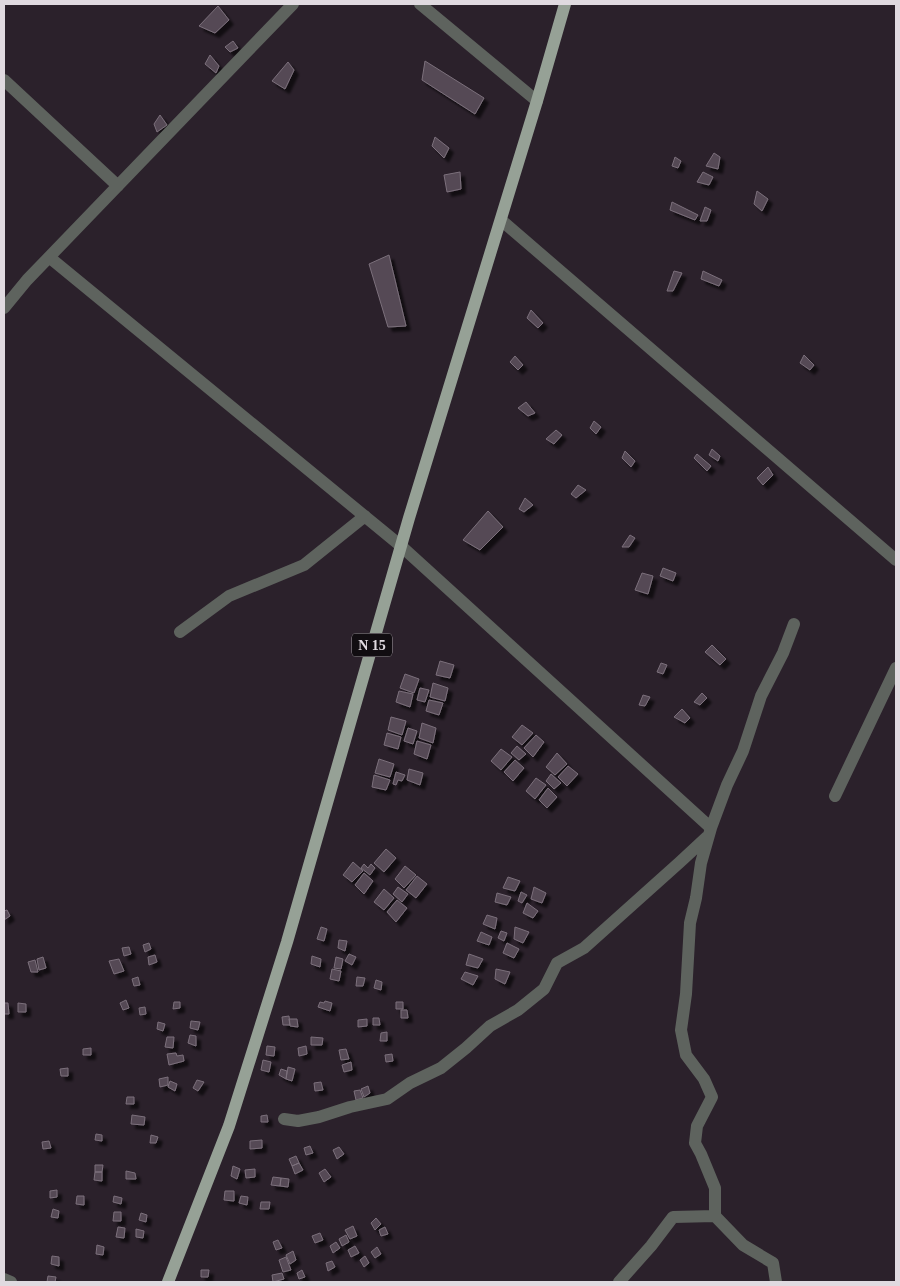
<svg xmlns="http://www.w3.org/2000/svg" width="900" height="1286" font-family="'Times New Roman',serif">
<defs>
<filter id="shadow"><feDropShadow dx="4.5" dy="4.5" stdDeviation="1" flood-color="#0009"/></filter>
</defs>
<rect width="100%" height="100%" fill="#2b212b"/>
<path fill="#544954" stroke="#7c707c" filter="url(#shadow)" d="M218,6l11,14 -14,13 -16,-7z
M233,41l5,7 -8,4 -5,-5z
M210,55l9,11 -3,7 -11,-9z
M425,61l59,37 -9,16 -53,-34z
M288,62l6,8 -9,19 -13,-8z
M160,115l7,10 -10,7 -3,-8z
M435,137l14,11 -5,10 -12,-12z
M714,153l6,4 -2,12 -12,-3z
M675,157l6,4 -3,7 -6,-2z
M460,172l1,17 -14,3 -3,-17z
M703,172l10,5 -4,8 -12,-3z
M757,191l11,8 -6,12 -8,-7z
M672,202l26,13 -3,5 -25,-10z
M705,207l6,3 -4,11h-7z
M389,255l17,71 -18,1 -19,-63z
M674,271l8,2 -9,18h-6z
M703,271l19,9 -3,6 -18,-7z
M531,310l12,13 -5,5 -11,-10z
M804,355l10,10 -4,5 -10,-7z
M515,356l8,9 -5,5 -8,-8z
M526,402l9,11 -7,3 -10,-8z
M594,421l7,6 -5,7 -6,-6z
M556,430l6,5 -8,9 -8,-5z
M712,449l8,7 -2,5 -9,-6z
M625,451l10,10 -4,6 -9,-9z
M697,454l14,12 -4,5 -13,-13z
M768,467l5,8 -10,10 -6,-7z
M578,485l8,5 -10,8 -5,-4z
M525,498l8,7 -9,7 -5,-3z
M488,511l15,16 -23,23 -17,-10z
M630,535l5,3 -6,9h-7z
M663,568l13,5 -3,8 -13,-5z
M642,573l11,3 -5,18 -13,-4z
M712,645l14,14 -6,6 -15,-13z
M440,661l14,4 -4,13 -14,-3z
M661,663l6,2 -4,9 -6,-2z
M405,674l14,5 -5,14 -14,-5z
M433,683l15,5 -3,13 -15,-4z
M420,688l9,2 -4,12 -8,-2z
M399,691l14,3 -3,13 -14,-5z
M702,693l5,5 -7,7 -6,-3z
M643,695l7,2 -5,9 -6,-1z
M429,700l14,3 -4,12 -13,-4z
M682,709l8,9 -5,5 -11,-6z
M391,717l15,4 -4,14 -14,-5z
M422,723l14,5 -3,15 -14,-5z
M522,725l11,8 -11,12 -10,-8z
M408,728l9,3 -4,13 -9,-3z
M387,733l14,4 -3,12 -14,-4z
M536,735l8,7 -11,15 -9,-9z
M417,741l14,4 -4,14 -13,-5z
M517,746l9,8 -7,6 -8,-7z
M501,749l11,8 -11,13 -10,-9z
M557,753l10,11 -12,11 -9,-8z
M379,759l15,5 -4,13 -15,-4z
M515,760l9,8 -11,13 -9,-9z
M568,766l10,8 -11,12 -9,-9z
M409,769l14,4 -3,12 -13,-5z
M396,772l9,3 -3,6 -4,-1 -2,5 -3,-1z
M551,774l10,9 -7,6 -8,-8z
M374,775l16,5 -4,10 -14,-3z
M536,778l10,7 -11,14 -9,-8z
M548,788l9,9 -10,11 -8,-8z
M386,849l10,9 -12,14 -10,-9z
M353,862l10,9 -11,11 -9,-7z
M364,864l4,4 3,-4 4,4 -5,7 -9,-7z
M405,866l11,9 -12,13 -9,-9z
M364,873l9,8 -9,13 -9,-9z
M417,876l10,8 -11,14 -10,-8z
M508,877l12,4 -5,10 -12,-3z
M398,887l10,7 -6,8 -9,-8z
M534,887l12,6 -4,10 -11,-4z
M384,889l10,9 -10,12 -10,-8z
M521,892l6,3 -5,8 -4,-2z
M497,893l14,4 -4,8 -12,-3z
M397,900l10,8 -11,14 -9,-10z
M527,903l11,8 -5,7 -10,-5z
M7,910l3,6 -6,4v-9z
M487,915l10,3 -2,11 -12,-5z
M321,927l6,2 -3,12 -7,-2z
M515,927l14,5 -6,11 -9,-4z
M501,931l6,2 -3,8 -6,-3z
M481,932l11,5 -3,8 -12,-4z
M339,940l8,1 -2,10 -7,-3z
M149,943l2,6 -6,3 -2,-7z
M507,943l12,6 -5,9 -11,-5z
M129,947l2,7 -7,2 -2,-8z
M349,954l7,3 -4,8 -7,-4z
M469,954l14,5 -5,9 -12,-3z
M155,955l2,7 -8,3 -1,-8z
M312,956l9,3 -1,8 -9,-3z
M43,957l3,11 -7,2 -2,-11z
M336,957l7,2 -2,10 -7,-1z
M119,959l5,12 -10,3 -5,-13z
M35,960l3,12h-7l-3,-10z
M332,969l9,2 -2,10 -9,-2z
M496,969l14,3 -5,12 -10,-5z
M465,972l13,4 -5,9 -12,-6z
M138,977l2,8 -6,1 -2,-7z
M357,977l8,1 -2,8h-7z
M376,980l6,2 -1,8 -7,-2z
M126,1000l3,8 -6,2 -3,-7z
M325,1001l7,2 -2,8 -12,-4 2,-5 4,1z
M174,1002h6v6l-7,1z
M396,1002h7v7h-7z
M4,1003h4l1,11h-5z
M18,1003l8,1v8h-8z
M145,1007l1,7 -6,1 -1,-7z
M401,1010h6l1,8h-7z
M289,1016l1,9h-7l-1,-8z
M373,1018h6l1,7h-7z
M289,1019h8l1,8 -8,-1z
M367,1019v7l-9,1v-7z
M191,1021l9,1 -2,8 -8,-2z
M158,1022l7,2 -2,7 -6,-2z
M387,1032v9h-7l1,-8z
M190,1035l6,1v10l-8,-3z
M167,1037h7l-1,11 -8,-1z
M311,1037l12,1 -1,7h-11z
M267,1046l8,1 -1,9 -8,-1z
M306,1046l1,8 -8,2 -1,-8z
M91,1048v7h-8v-6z
M346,1049l3,10 -8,1 -2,-10z
M176,1053l1,3 6,-1 1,6 -15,4 -2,-11z
M392,1054l1,7 -7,1 -1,-7z
M263,1060l8,2 -2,10 -8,-2z
M351,1062l1,8 -8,2 -2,-7z
M288,1067l7,2 -3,12 -6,-2z
M68,1068v8h-7l-1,-7z
M281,1069l6,2 -1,8 -7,-4z
M168,1077v8l-8,2 -1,-8z
M197,1080l7,2 -6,9 -5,-3z
M170,1081l7,3 -2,7 -7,-4z
M321,1082l2,8 -8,1 -1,-8z
M368,1086l2,7 -6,4 -3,-8z
M360,1090l3,8 -7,2 -2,-9z
M127,1097h7v7h-8z
M132,1115l13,2 -1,8 -13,-1z
M267,1115l1,7h-7v-6z
M96,1134l6,1v6l-7,-1z
M151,1135l7,2 -2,6h-6z
M262,1140v8l-12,1v-8z
M49,1141l2,7 -8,1 -1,-7z
M310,1146l3,7 -7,2 -2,-7z
M339,1147l5,7 -7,5 -4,-9z
M296,1156l3,7 -7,3 -3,-7z
M299,1163l4,7 -8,4 -3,-8z
M95,1165h8l-1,7h-7z
M233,1166l7,3 -3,10 -6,-3z
M255,1169v8l-9,1 -1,-8z
M325,1169l6,8 -7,5 -5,-9z
M126,1171l9,2 1,6h-10z
M95,1172h7v9l-8,-1z
M273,1177l8,1 -1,8 -9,-1z
M281,1178l8,1 -1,8 -8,-1z
M57,1190v7l-7,1v-7z
M225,1191h9v10l-10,-1z
M77,1196h7v9l-8,-1z
M114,1196l8,2 -1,6 -8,-2z
M241,1196l7,1 -1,8 -8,-2z
M261,1202h9l-1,7h-9z
M53,1209l6,2 -1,7 -7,-1z
M114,1212h7v9h-8z
M141,1213l6,2 -1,7 -7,-2z
M376,1218l5,6 -6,6 -4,-7z
M353,1226l4,10 -7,3 -5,-9z
M118,1227l7,1 -1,10 -8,-1z
M385,1227l3,7 -7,2 -2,-6z
M136,1229l8,2 -1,7 -7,-1z
M320,1233l3,7 -8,3 -3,-7z
M346,1235l3,7 -7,4 -3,-7z
M278,1240l4,8 -6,2 -3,-8z
M336,1242l4,6 -7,5 -3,-7z
M97,1245l7,2 -1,8 -7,-1z
M355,1246l4,7 -8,4 -3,-7z
M377,1247l4,7 -6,4 -4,-6z
M293,1251l3,9 -6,4 -4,-9z
M52,1256l7,1v9l-8,-2z
M365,1256l4,7 -5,4 -4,-7z
M286,1257l5,13 -8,2 -4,-12z
M332,1261l3,6 -7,4 -2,-8z
M201,1270h8l-1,7h-7z
M302,1270l3,7 -6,2 -2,-6z
M282,1273l2,6 -11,3 -1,-7z
M48,1276l8,1 -1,5h-8z"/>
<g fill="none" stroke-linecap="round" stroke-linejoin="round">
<path stroke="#5e635e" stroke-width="12" d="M420,4l117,97
M4,80l114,106
M501,220l395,340
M49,257l352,289 310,282
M4,308l23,-28 266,-276
M180,632l49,-36 75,-31 61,-49
M835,796l61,-128
M284,1119l14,2 21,-4 31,-10 37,-8 23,-16 31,-15 25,-20 24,-22 28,-16 26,-21 13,-26 27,-15 96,-86 27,-25
M715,1216v-28l-14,-34 -6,-11 2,-17 15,-29 -8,-18 -18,-24 -5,-25 5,-36 4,-71 6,-25 5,-35 10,-35 16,-43 16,-34 18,-55 22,-43 11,-29
M4,1279l7,3
M619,1282l32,-36 22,-29 42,-1 28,29 30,18 3,19"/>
<path stroke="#96a196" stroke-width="12" d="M168,1282l61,-156 58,-184 122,-424 128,-417 28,-97"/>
</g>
<g text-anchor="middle" stroke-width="5" stroke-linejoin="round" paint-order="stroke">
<rect fill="#110d11" stroke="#a29ca2" stroke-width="1" x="352" y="633.5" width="40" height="23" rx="4"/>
<g font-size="14" font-weight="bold" fill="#e0dae0">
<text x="372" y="650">N 15</text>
</g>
</g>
<rect width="900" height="1286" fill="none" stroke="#e0dae0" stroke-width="10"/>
</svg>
